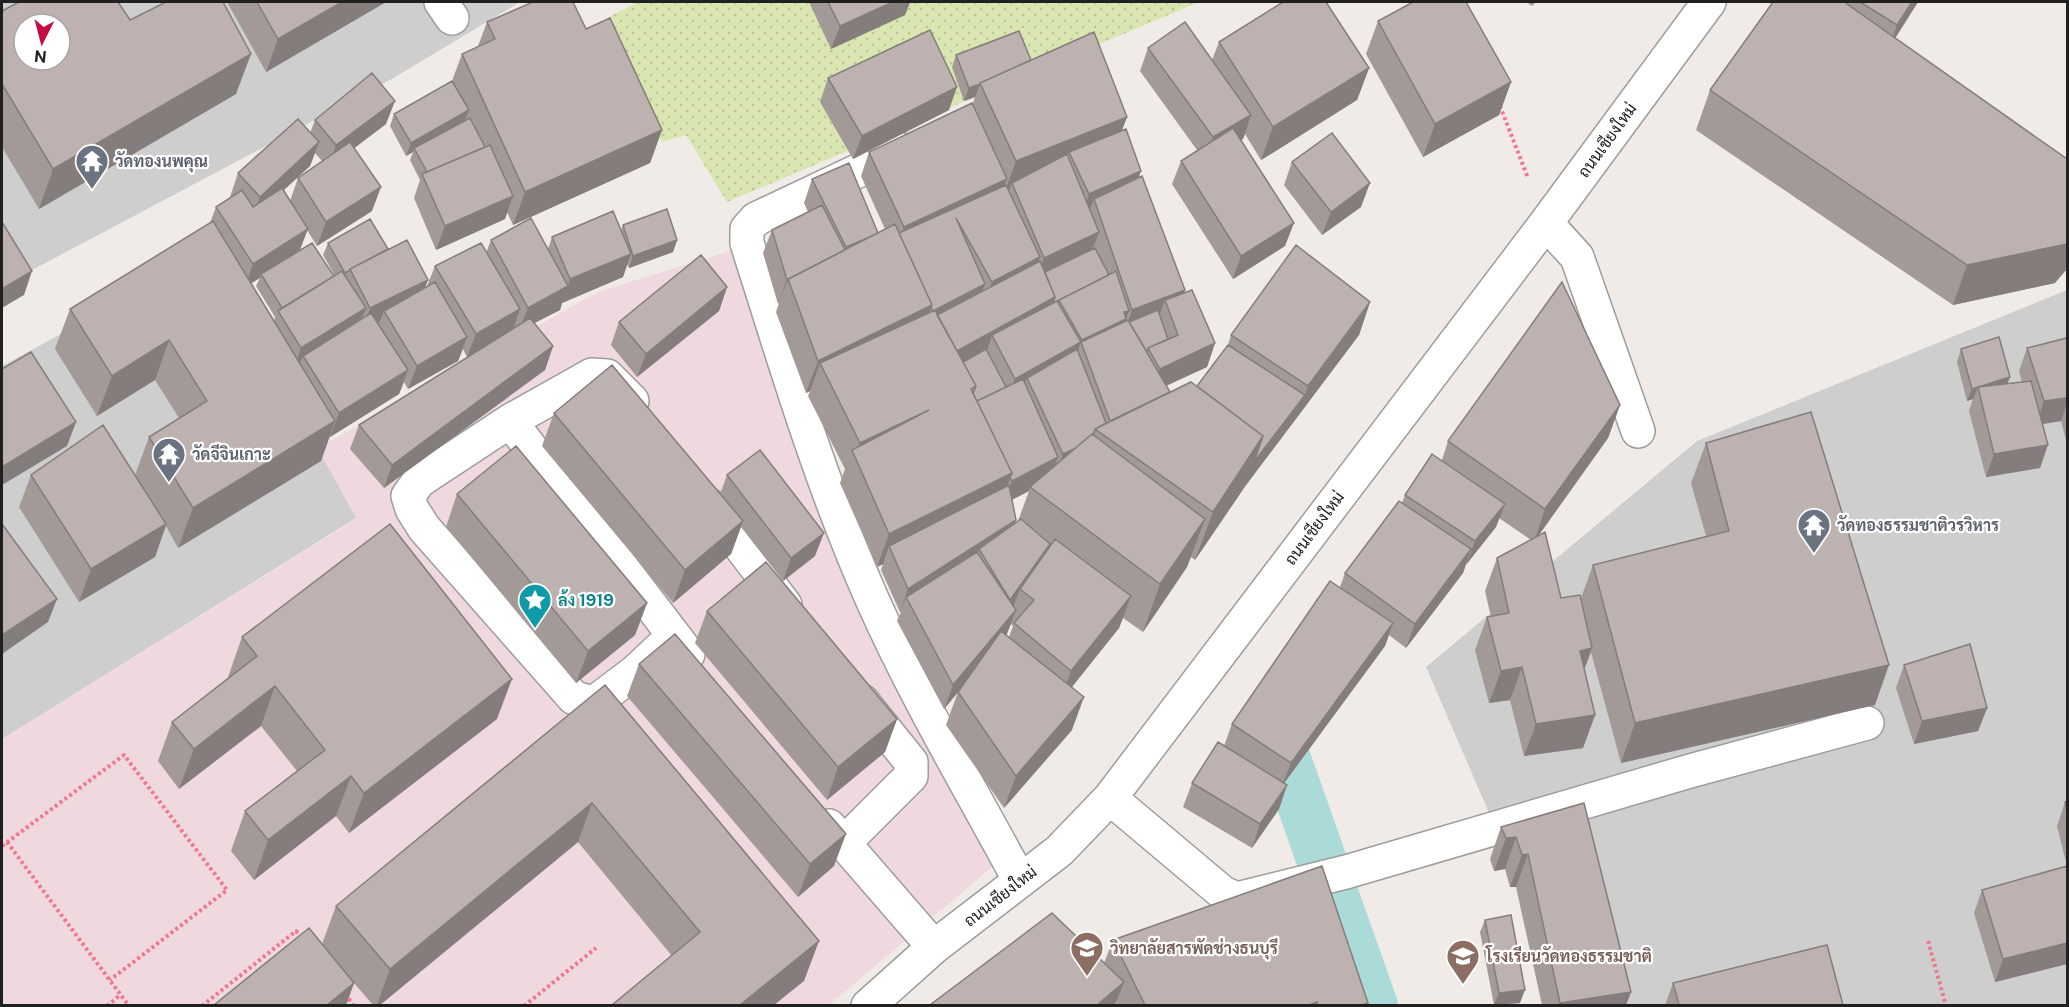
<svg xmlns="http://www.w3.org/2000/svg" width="2069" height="1007" font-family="'Public Sans',Sarabun,sans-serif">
<defs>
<pattern id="grass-dots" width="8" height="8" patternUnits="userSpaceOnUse" patternTransform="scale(1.5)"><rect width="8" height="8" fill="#dae6b1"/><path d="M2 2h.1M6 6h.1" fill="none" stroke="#bbc598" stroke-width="1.8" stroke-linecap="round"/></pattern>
</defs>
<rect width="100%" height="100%" fill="#f0ebe7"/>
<path fill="#efd8de" d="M733,250l259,617 -163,138 -827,1v-267l354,-220 -38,-71 280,-156z"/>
<path fill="#cecece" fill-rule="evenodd" d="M2,2h518l-130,78 -388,206zM24,24h36v36h-36z
M210,253l146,265 -354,221v-373z
M2067,290v715h-495l-146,-338 271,-226z"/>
<path fill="url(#grass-dots)" d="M637,2h562l-472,200 -41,-67 -24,7 -62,-120z"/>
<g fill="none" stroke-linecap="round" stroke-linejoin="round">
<path stroke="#abdbd8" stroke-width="50" d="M1286,759l87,247"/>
<defs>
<path id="minor" d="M441,2l11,16
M902,150l-146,69 -9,10v14c38,120 74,241 125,356 43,97 98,189 148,282
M1546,223l31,34 61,174
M632,401l-25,-25 -15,-1 -82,46 -91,60 -11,15 4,13 12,19 150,170 20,5 41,-31 33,-31
M510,421l178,233
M709,505l76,100
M1110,798l113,95 14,6 109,-27 344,-101 177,-48
M829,826l105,121
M843,844l68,-68v-14l-49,-61
M868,1006l66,-59 125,-96 51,-53 436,-575 163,-221"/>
</defs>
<use href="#minor" stroke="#9d9d9d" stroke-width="36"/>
<path stroke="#f1778d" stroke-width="4" stroke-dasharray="3 3" stroke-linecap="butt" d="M1500,106l28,72
M7,842l122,164
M2,846l122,-91 103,135 -117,90
M1928,941l18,65
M345,994l9,12
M107,1006l13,-11
M202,1006l94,-75 6,8
M524,1006l72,-58"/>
<use href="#minor" stroke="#fff" stroke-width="33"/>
</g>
<path fill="#a39997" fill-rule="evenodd" d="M227,2h159l-120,70z
M809,2h101l-5,13 -74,34z
M1526,2h10l-4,4z
M1773,2h145l-23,36 160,245 -102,22 -257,-175 14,-40z
M2,11l128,9 106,74 -197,115 -37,-62z
M1378,21l133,61 -12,33 -76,42 -57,-103z
M487,22l99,7 76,101 -12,33 -137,62 -6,-13 -2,7 -69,31 -22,-52 6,-18 -10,-20 3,-8 -7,4 -16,-30 4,-12 58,-33 10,-27 16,-8z
M1219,42l150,26 -12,32 -96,60 -16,-26 -2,5 -2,1 44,106 -52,33 -61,-95 9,-23 16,-11 -57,-79 8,-23 64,12z
M956,55l75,5 96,57 -6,14 64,159 -1,3 31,50 -8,24 -41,19 4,6 27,-6 31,-41 3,-10 139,-33 -11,33 -113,150 -51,75 -4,-3 -4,10 -44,65 -20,-14 -4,10 -47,59v43l-68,78 -58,-83 12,-33 -14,17 -47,-88 4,-9h-1l-19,-42 2,-6 -6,3 -37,-84 5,-14 -37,-73 2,-5 -4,2 -30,-81 3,-9 -1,1 -15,-51 9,-23 36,-18 -4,-9 8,-24 66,54 7,-4 -24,-53 8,-24 104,-49 2,-6 -11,4 -12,-34zM1029,491l-11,30 -4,3 2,-4 -4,-20zM1011,624l2,2 -4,11 -3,-2z
M828,78l121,32 -96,49 -33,-57z
M315,120l71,4 -32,24 18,63 -55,35 -10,-16 -7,20 34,26h1l-12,-21 5,-12 60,6 40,31 -3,7 2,-1 8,-20 51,-13 5,-13 57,9 4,-12 69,-7 2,-5 54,15 -4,12 -44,16 -2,-4 -4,13 -61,26 -2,7 -26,13 19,23 -8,24 -161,118 -34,-39 9,-24 116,-72 -8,4 -4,-8 -5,12 -50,28 -4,-7 -5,12 -69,43v-1l-9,25 -143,87 -12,-22 -11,31 -76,45 -60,-95 12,-32h104l14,-38 30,-19 -24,-38 -58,36 -42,-67 15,-40 140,-86 6,-16 15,-10h-1l8,-24 72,-40zM315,153l7,8 -24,17 -8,23 -6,-11 26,-24zM260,278l-4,8 19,31 -1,4 -23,-38z
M1292,162l69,45 -39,28 -38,-50z
M727,287l-8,24 -82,66 -26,-32 8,-23z
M2067,337v107l-6,-23 -18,3 -3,44 -54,9 -17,-66 4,-12 -6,2 -10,-39 4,-13 49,28 -3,7 15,-2 -3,-11 8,-23z
M1620,405l-12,33 -70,98 23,62h20l12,-33 113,-29 -15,-53 15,-40 169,262 -254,58 -30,-111 -7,18 11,45 -12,33 -59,8 -14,-56 -21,3 -14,-53 12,-33h4l-6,-26 12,-33 34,-18 -32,-22 -3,9 -30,37 -3,9 -57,75 -17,-13 -4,11 -101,137 3,2 -8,24 -27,39 -69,-41 9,-24 32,-37 8,-22 108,-137 5,-14 57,-70 3,-8 37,-35 6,-19z
M554,413l166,81 7,-19 88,81 -32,25 -42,-54 -10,27 -58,49 -131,-157z
M457,494l190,109 -12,32 -59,48 -130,-156z
M707,611l190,108 -12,33 -58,48 -132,-157z
M242,637l255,82 -148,114 -13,-17 -82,64 -23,-29 14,-40 52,-40 -36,-45 -82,63 -21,-28 14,-39 56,-44v-1z
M639,664l195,202 -36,31 -171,-201z
M1904,665l83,43 -9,23 -64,13 -18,-56z
M605,685l199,296 -132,-25 -94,-114 -198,163h-7l-19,-22 -8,22 -24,-61 14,-38z
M2065,802h2v162l-72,18 -21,-69 8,-23 85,-24 -10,-40z
M1584,803l47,189 -5,13h-84l-26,-118h-6l-5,-18 -11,2 -4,-12 11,-32z
M1485,920l35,83 -26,2 -14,-73z
M1113,940l254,65h-250l-13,-42z
M1673,983l170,22h-178z"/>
<path fill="#847d7b" d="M342,2h44l-120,70 12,-33z
M893,2h17l-5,13 -74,34 9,-23z
M1912,2h6l-29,46 8,-23z
M251,54l-15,40 -197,115 14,-40z
M1369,68l-12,32 -96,60 12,-33z
M1511,82l-12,33 -76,42 12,-33z
M980,84l-5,13 -11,4 5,-13z
M957,87l-8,23 -96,49 9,-23z
M395,101l-9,23 -58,44 8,-23z
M469,110l-5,12 -50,26 -1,4 -7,4 5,-13z
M1251,115l-8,24 -38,21 8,-23z
M1127,117l-12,32 -46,3 -7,19 -50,12 -4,10 -4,1 12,-33z
M662,130l-12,33 -137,62 12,-33z
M319,142l-9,24 -59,54 9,-23z
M1141,171l-8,23 -39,5 -6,15 -7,4 8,-24z
M1007,179l-9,23 -99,40 5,-15z
M1370,183l-9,24 -39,28 9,-23z
M381,187l-9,24 -55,35 9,-24z
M513,196l-8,23 -69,31 9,-24z
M1294,223l-9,23 -52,33 8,-23z
M308,229l-9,23 -38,22 -1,4 -15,9 8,-23z
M1099,232l-9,24 -54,25 8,-23z
M677,240l-4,12 -44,16 4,-12z
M2067,244v25l-12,14 -102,22 14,-40z
M631,254l-8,23 -61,26 -2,7 -41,21 9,-23 40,-22 2,-7z
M1040,257l-9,24 -48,24 9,-23z
M32,271l-8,24 -22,13v-19z
M428,280l-9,23 -35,8 -5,12 -17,9 8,-24z
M787,280h1l-10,24z
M985,284l-9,24 -36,19 -7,-16z
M727,287l-8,24 -82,66 9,-23z
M1185,290l-9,23 -11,-13 -8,21 -32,10 7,-21z
M1055,297l-8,24 -55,14 -6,19 -32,17v-19z
M1370,302l-11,33 -113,150 -51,75 18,-48 50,-76 42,-41 3,-9z
M932,305l-12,32 -100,26 -10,28 -4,2 12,-32z
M366,308l-9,23 -54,25 -5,12 -5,4 8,-24z
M520,309l-8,24 -45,24 9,-23z
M1129,311l-12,31 -36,1 1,-3 42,-28z
M467,337l-9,24 -50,28 9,-23z
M169,340l-14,40 -58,36 15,-40z
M1081,342l-9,24 -45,12 -6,16 -14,8 8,-23z
M1215,343l-8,24 -55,25 8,-23z
M553,346l-8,24 -161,118 8,-23z
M408,370l-9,24 -69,43 9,-24z
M2010,377l-5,12 -27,-2 -5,12 -6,2 5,-12z
M2067,398v5l-6,18 -25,4 8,-24z
M1620,405l-12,33 -74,104 11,-33z
M929,410l-74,47 5,-14z
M335,421l-14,40 -143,87 15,-40z
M76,422l-9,24 -65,39v-18z
M1090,442l-35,35 8,-23z
M2048,445l-8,23 -54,9 8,-23z
M1058,457l-9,24 -19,6 -1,4 -26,13 9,-23z
M1012,473l-12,32 -111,41 -6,18 -6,3 12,-33z
M1505,504l-9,23 -30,38 9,-24z
M1205,519l-18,48 -44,65 17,-48z
M1016,520l-9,23 -28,6 -5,16 -68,32 -6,15 8,-23z
M743,521l-12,33 -58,49 12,-33z
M166,524l-11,33 -76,45 12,-33z
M824,533l-9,23 -32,25 8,-23z
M1050,544l-8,23 -22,22 -7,18 -12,16 9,-23z
M1471,549l-8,24 -57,75 9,-24z
M1131,596l-12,32 -60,75 12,-32z
M57,599l-9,23 -46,32v-19z
M647,603l-12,32 -59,48 12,-32z
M1016,610l-9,24 -63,75 9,-24z
M1393,623l-8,23 -103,140 9,-23z
M1592,648l-12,33v-30z
M1889,665l-14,40 -254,58 14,-40z
M1522,667l-12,33 -21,3 12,-32z
M512,679l-15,40 -148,114 15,-40z
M275,686l-14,40 -82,63 15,-40z
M1084,697l-12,33 -68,78 12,-32z
M1987,708l-9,23 -64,13 8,-23z
M1595,715l-12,33 -59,8 12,-32z
M897,719l-12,33 -58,48 11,-33z
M351,776l-15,40 -82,64 14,-40z
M1287,785l-8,24 -27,39 8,-24z
M592,803l-14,39 -198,163h-3l13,-36z
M846,834l-12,32 -36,31 12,-33z
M1516,837l-11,32 -11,2 12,-33z
M1528,854l-12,33h-6l12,-32z
M819,941l-15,40 -30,24h-34z
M2067,943v21l-72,18 8,-23z
M1124,982l-9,23h-18z
M354,983l-8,22h-19z
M1525,990l-5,13 -26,2 5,-12z
M1631,992l-5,13h-67l1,-2z"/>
<path fill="#bdb2b0" stroke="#847d7b" stroke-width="1.5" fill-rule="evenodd" d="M19,2h99l12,18 36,-18h57l28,52 -198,115 -51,-85v-73zM24,24h36v36h-36z
M257,2h85l-64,37z
M533,2h40l13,27 24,-11 52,112 -137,62 -63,-138 33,-15 -8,-17z
M828,2h65l-53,24z
M1283,2h43l43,66 -96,59 -54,-85z
M1413,2h53l45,80 -76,42 -57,-103z
M1773,2h71l223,157v85l-100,21 -257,-175z
M1860,2h52l-15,23z
M1185,22l66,93 -38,22 -65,-89z
M930,30l27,57 -95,49 -34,-58z
M1019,31l12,29 -51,23v1l-11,4 -13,-33z
M1094,32l33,85 -111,44 -36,-78z
M372,73l23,28 -59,44 -21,-25z
M452,81l17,29 -58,33 -17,-29z
M972,103l35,76 -103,48 -35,-75z
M470,118l15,29 -58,25 -13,-24z
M298,119l21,23 -59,55 -22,-24z
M1233,128l61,95 -53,33 -60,-95z
M1126,129l15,42 -52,23 -20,-42z
M1332,133l38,50 -39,29 -39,-50z
M350,142l31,45 -55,35 -28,-44z
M490,145l23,51 -68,30 -23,-52z
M1067,154l32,78 -55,26 -32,-75z
M849,163l29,70 -15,7 -17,7 -34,-68z
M1142,176l43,114 -53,20 -38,-111z
M1006,185l34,72 -48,25 -36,-64 29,66 -52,27 -2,-4 1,-2 -33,-72z
M282,188l26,41 -55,35 -37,-57 26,-17 11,17z
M822,205l23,45 -58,30 -15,-50z
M667,209l10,31 -44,16 -10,-31z
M613,211l18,43 -61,25 -18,-42z
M531,218l37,68 -40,22 -37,-68z
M370,219l18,30 -38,20 -1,2 -4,2 -17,-30z
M213,221l122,200 -142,87 -44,-71 58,-36 -38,-61 -57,36 -42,-67z
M2,222l30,49 -30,18z
M895,224l37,81 -114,56 -30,-82z
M407,240l21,40 -58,28 -20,-39z
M312,243l22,33 -52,32 -21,-34z
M481,243l39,66 -44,25 -41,-68z
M1296,245l74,57 -62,84 -77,-51z
M1095,248l14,27 -50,25 -1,2 -1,-1 -4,2 2,-6 -10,-25z
M701,255l26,32 -81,67 -27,-32z
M1040,261l15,36 -98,54 -20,-36z
M342,271l24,37 -65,40 -23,-37z
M1116,271l13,40 -5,1 2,7 -44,21 -23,-40z
M435,282l32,55 -50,29 -33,-55z
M1562,282l58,123 -75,104 -97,-68z
M1192,290l23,53 -55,26 -12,-21 30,-13 -13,-35z
M1057,301l24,41 -66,37 -23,-44z
M935,310l41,76 -5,3 41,84 -123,61 -37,-84 77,-40 -69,33 -40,-80z
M1158,310l10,29 -20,9 -1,4 -18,-30z
M371,313l37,57 -69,43 -36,-57z
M530,318l23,28 -161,119 -33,-40z
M1128,320l42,72 -60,29 -29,-79z
M1999,337l11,40 -38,12 -11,-40z
M2067,338v60l-23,3 -17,-53z
M1228,345l77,50 -51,67 9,-26 -66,-50z
M986,349l20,38 -29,14 -4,-8 3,-7 -13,-24z
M1077,349l29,74 -11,6 -2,6 -1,-1 -18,15 -11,5 -36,-76z
M31,352l45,70 -74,45v-98z
M612,365l131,156 -58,49 -131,-157z
M1023,379l35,78 -46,24 -2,-3 2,-5 -35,-72z
M2031,381l17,64 -54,9 -16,-67z
M1191,382l72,54 -50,76 -118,-83z
M1811,412l78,253 -254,58 -42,-158 136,-34 -23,-88z
M103,425l63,99 -75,45 -60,-94z
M1092,434l113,85 -45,65 -130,-97z
M516,446l131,157 -59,48 -131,-157z
M760,450l64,83 -33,25 -64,-83z
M1432,454l73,50 -30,37 -70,-46z
M1009,485l7,35 -108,69 -19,-43z
M1399,501l72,48 -56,75 -70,-51z
M1021,519l29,25 -40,56 -31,-51z
M2,524l55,75 -55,36z
M390,524l122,155 -148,114 -13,-17 -83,64 -23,-29 80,-61 -50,-64 -81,63 -22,-27 85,-66 -15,-19z
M1545,532l16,66 19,-3 12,53 -12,3 15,64 -59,9 -14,-57 -21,4 -14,-54 22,-4 -12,-55z
M1055,539l76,57 -60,75 -57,-48 20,-23 -14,-11z
M977,552l39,58 -63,75 -47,-88z
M766,562l131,157 -59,48 -131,-156z
M1330,581l63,42 -102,140 -59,-39z
M1001,631l83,66 -68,79 -58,-84z
M675,634l171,200 -36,30 -171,-200z
M1970,644l17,64 -65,13 -18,-56z
M605,685l214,256 -79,64h-128l88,-73 -108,-129 -202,166 -54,-63z
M1218,742l69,43 -27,39 -68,-41z
M2065,802h2v9z
M1584,803l47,189 -71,11 -32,-149 -6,1 -6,-18 -10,1 -5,-11z
M1322,866l46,137 -7,2h-43l-1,-3 -8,3h-164l-32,-65z
M2067,866v77l-64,16 -21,-69z
M1052,913l72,69 -27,23h-167z
M1511,915l14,75 -26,3 -14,-73z
M309,928l45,55 -27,22h-113z
M1827,945l16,60h-164l-6,-22z"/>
<defs>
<symbol id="temple-pin" viewBox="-11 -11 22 30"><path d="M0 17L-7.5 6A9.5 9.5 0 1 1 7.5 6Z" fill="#6b7280" stroke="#fff"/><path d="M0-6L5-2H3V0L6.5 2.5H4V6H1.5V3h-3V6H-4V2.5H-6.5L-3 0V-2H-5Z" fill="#fff"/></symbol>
<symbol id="sight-pin" viewBox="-11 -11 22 30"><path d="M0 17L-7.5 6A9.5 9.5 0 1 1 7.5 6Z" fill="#0f9aa8" stroke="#fff"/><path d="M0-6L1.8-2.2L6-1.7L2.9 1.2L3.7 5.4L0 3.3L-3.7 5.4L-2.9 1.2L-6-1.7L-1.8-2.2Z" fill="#fff"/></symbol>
<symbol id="university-pin" viewBox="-11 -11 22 30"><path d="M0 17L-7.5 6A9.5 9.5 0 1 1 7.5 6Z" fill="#8d6e63" stroke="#fff"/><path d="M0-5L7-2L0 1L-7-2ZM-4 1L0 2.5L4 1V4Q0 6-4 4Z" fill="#fff"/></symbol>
<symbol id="school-pin" viewBox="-11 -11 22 30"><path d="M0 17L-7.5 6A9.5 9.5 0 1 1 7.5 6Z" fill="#8d6e63" stroke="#fff"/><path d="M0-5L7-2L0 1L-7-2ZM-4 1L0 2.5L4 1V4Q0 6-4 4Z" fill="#fff"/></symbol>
</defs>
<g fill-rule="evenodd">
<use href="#temple-pin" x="73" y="142" width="38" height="52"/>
<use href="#temple-pin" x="150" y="435" width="38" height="52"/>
<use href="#temple-pin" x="1795" y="506" width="38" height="52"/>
<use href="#sight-pin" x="516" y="581" width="38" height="52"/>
<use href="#university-pin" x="1068" y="929" width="38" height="52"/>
<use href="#school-pin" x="1444" y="937" width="38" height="52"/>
</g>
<g text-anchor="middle" stroke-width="4.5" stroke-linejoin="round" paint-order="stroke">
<g font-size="16" fill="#202020" stroke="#fff">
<text transform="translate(1607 140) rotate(-54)" y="6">ถนนเชียงใหม่</text>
<text transform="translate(1314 528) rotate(-53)" y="6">ถนนเชียงใหม่</text>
<text transform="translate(1000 896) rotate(-38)" y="6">ถนนเชียงใหม่</text>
</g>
<g font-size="16" font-weight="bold" fill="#5b616d" stroke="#fff" text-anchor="start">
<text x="115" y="167">วัดทองนพคุณ</text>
<text x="192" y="460">วัดจีจินเกาะ</text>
<text x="1837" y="531">วัดทองธรรมชาติวรวิหาร</text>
</g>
<g font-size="16" font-weight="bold" fill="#0d838f" stroke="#fff" text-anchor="start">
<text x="558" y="606">ล้ง 1919</text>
</g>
<g font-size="16" font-weight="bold" fill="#785e54" stroke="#fff" text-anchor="start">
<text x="1110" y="954">วิทยาลัยสารพัดช่างธนบุรี</text>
<text x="1486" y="962">โรงเรียนวัดทองธรรมชาติ</text>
</g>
</g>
<rect width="2069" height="1007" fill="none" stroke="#202020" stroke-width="6"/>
<g transform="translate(42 42) rotate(186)"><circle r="28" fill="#ffffff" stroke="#a6a6a6" stroke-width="1.5"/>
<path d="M0-4.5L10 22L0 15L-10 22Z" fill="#c40d40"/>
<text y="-9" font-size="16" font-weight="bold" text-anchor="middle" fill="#202020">N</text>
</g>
</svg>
